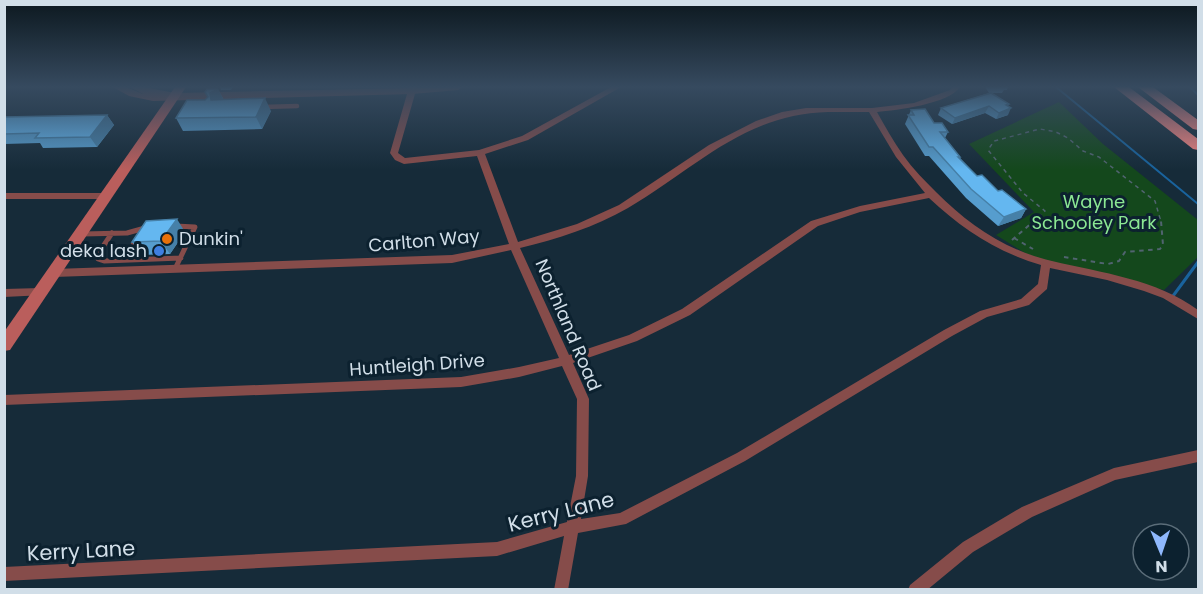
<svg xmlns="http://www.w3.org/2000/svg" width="1203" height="594" font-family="Poppins,sans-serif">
<rect width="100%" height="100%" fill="#162b39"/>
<path fill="#14481c" d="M1059,102l44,42 95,76v37l-34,33 -113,-26 -26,-11 -29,-18 38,-23 -65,-68z"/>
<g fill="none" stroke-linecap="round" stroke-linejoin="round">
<path stroke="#19639d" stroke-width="2" d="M1056,87l142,117
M1190,87l8,8"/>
<path stroke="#19639d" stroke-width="3" d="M1173,296l25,-34"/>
<path stroke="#516470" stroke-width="1.5" stroke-dasharray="4 4" stroke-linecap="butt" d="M1032,222l13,-11 -22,-18 -35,-43 6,-9 46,-12 16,3 12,6 15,13 16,6 56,44 6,21"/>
<path stroke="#516470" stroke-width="2" stroke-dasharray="4.5 4.5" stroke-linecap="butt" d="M1014,238l19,11
M1012,240l22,-19
M1064,257l44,7 11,-3 6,-9 35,-3 3,-4 -2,-24"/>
<path stroke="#864c4a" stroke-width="4.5" d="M262,107l35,-1"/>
<path stroke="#864c4a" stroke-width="5" d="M175,226l20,1 -20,42
M112,233l-14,21v5l6,2 77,-3
M83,234l44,-1 18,-5
M123,260l14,-21"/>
<path fill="#864c4a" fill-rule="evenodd" d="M409,87h8l-19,66 7,5 74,-8 43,-14 89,-49h10l-93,53 -43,14 33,88 59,-18 42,-19 90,-60 47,-24 26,-9 24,-4h66l42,-5 36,-13 2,-3h8c-11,17 -63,23 -83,25 8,14 16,29 26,43 10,14 22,26 33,37 33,33 69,58 116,69 50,12 104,18 146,49v9l-35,-21 -19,-7 -37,-11 -57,-12 -3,21 -18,16 -42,12 -35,19 -207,125 -119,63 -48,9 -10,57h-14l10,-54 -67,20 -493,25v-14l493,-25 70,-20 9,-46 1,-77 -15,-33 -43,11 -58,10 -457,18v-10l457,-18 58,-10 40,-9 -48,-108 -59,13 -398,14 -5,-4 5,-4 398,-14 57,-11 -32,-88 -73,8 -9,-4 -5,-7zM828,112h41l27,45 29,36 -65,13 -49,15 -129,88 -53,26 -60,20 -49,-107c37,-9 75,-21 108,-40 68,-40 116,-94 200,-96zM929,198c33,31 68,54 112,67l-3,19 -17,15 -41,12 -36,19 -207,123 -117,60 -39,6 7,-43 1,-77 -16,-36 64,-22 53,-26 128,-89 42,-14z
M4,193h103l5,3 -5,3h-103z
M41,288l5,4 -1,3 -41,2v-8z
M1198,450v12l-83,18 -83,37 -59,35 -46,38h-19l2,-5 53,-43 59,-35 92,-39z"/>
<path fill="#864c4a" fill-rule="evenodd" d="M113,87h13l17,7 -13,-7h14l31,6 288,-6 -5,3 -46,4 -259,7 -24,-5z"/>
<path fill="#ba5e5c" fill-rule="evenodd" d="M175,87h11l-176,263 -6,1v-19z"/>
<path fill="#f68480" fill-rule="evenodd" d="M1114,87h15l69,52v11l-5,-1z
M1138,87h15l45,33v10l-5,-1z"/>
</g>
<path fill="#569dce" d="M220,87h13l-2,3h-10z
M985,87h23l-1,3h-3l-2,3h-10l17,11 -1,2v9l-12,4 -11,-6 -33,11 -14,-9 3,-7 48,-15z
M218,89l6,11 47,11 -9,18 -79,2 -7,-13 29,-18z
M911,110l37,22 -3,6 15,19v1l17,18 21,15 28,18 -5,9 -23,8 -32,-28 -37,-42h-4l-20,-32z
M107,115l7,10 -17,22 -54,1 -3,-5 -36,1v-27z
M185,232l-15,22 -28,1 -10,-13z"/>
<path fill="#4680a8" d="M218,89l6,12 -13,-1 -1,-7z
M265,98l6,13 -9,18 -6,-12z
M989,106l-4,7 -33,11 3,-6z
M1011,108l-3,7 -12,4 3,-6z
M107,115l7,10 -17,22 -7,-10z
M1026,209l-5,9 -23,8 6,-9z
M177,219l8,13 -15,22 -9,-13z"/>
<path fill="#64b7f0" stroke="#4680a8" stroke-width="1.5" d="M207,89h11l-8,4 1,7 54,-2 -9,19 -80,1 11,-18h18l3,-3 -3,-5z
M991,93l18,11 -3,1 5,3 -12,5 -10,-7 -34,12 -14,-10z
M925,109l9,14h8l6,9h-8l20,25h-2l19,19 5,-1 16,16 4,-1 24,19 -22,8 -33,-28 -38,-42h-4l-21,-32h6l-3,-5z
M107,115l-17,22 -55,1 4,-5 -35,1v-17z
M177,219l-16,22 -29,1 14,-21z"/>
<linearGradient id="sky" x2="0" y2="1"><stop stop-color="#0c181f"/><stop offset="0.51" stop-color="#364a5f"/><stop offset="1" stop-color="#364a5f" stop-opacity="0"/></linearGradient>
<rect width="1203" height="170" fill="url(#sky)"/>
<circle fill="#e8710a" stroke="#0c212f" stroke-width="2" cx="167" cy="239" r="6"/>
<circle fill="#3f7fe0" stroke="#0c212f" stroke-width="2" cx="159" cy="251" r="6"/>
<g text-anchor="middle" stroke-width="6" stroke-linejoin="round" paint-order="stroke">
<g font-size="18" fill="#8be793" stroke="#0c212f">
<text x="1094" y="208">Wayne<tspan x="1094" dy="21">Schooley Park</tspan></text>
</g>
<g font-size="18" fill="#d1dee8" stroke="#0c212f" text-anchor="start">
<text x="179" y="245">Dunkin'</text>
<text x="147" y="257" text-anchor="end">deka lash</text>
</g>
<g font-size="18" fill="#d1dee8" stroke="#0c212f">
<text transform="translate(424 241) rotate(-5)" y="6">Carlton Way</text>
<text transform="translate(568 325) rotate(67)" y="6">Northland Road</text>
<text transform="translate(417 365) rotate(-4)" y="6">Huntleigh Drive</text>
</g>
<g font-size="21" fill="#d1dee8" stroke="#0c212f">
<text transform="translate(561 512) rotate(-14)" y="7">Kerry Lane</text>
<text transform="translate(81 551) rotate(-3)" y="7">Kerry Lane</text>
</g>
</g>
<rect width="1203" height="594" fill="none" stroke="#d1dee8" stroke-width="12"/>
<g transform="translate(1161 552) rotate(178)"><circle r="28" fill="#0c212f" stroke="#5b6d79" stroke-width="1.5"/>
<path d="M0-4.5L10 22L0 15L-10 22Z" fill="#8fb8fd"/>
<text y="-9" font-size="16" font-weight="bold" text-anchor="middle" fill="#d1dee8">N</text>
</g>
</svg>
